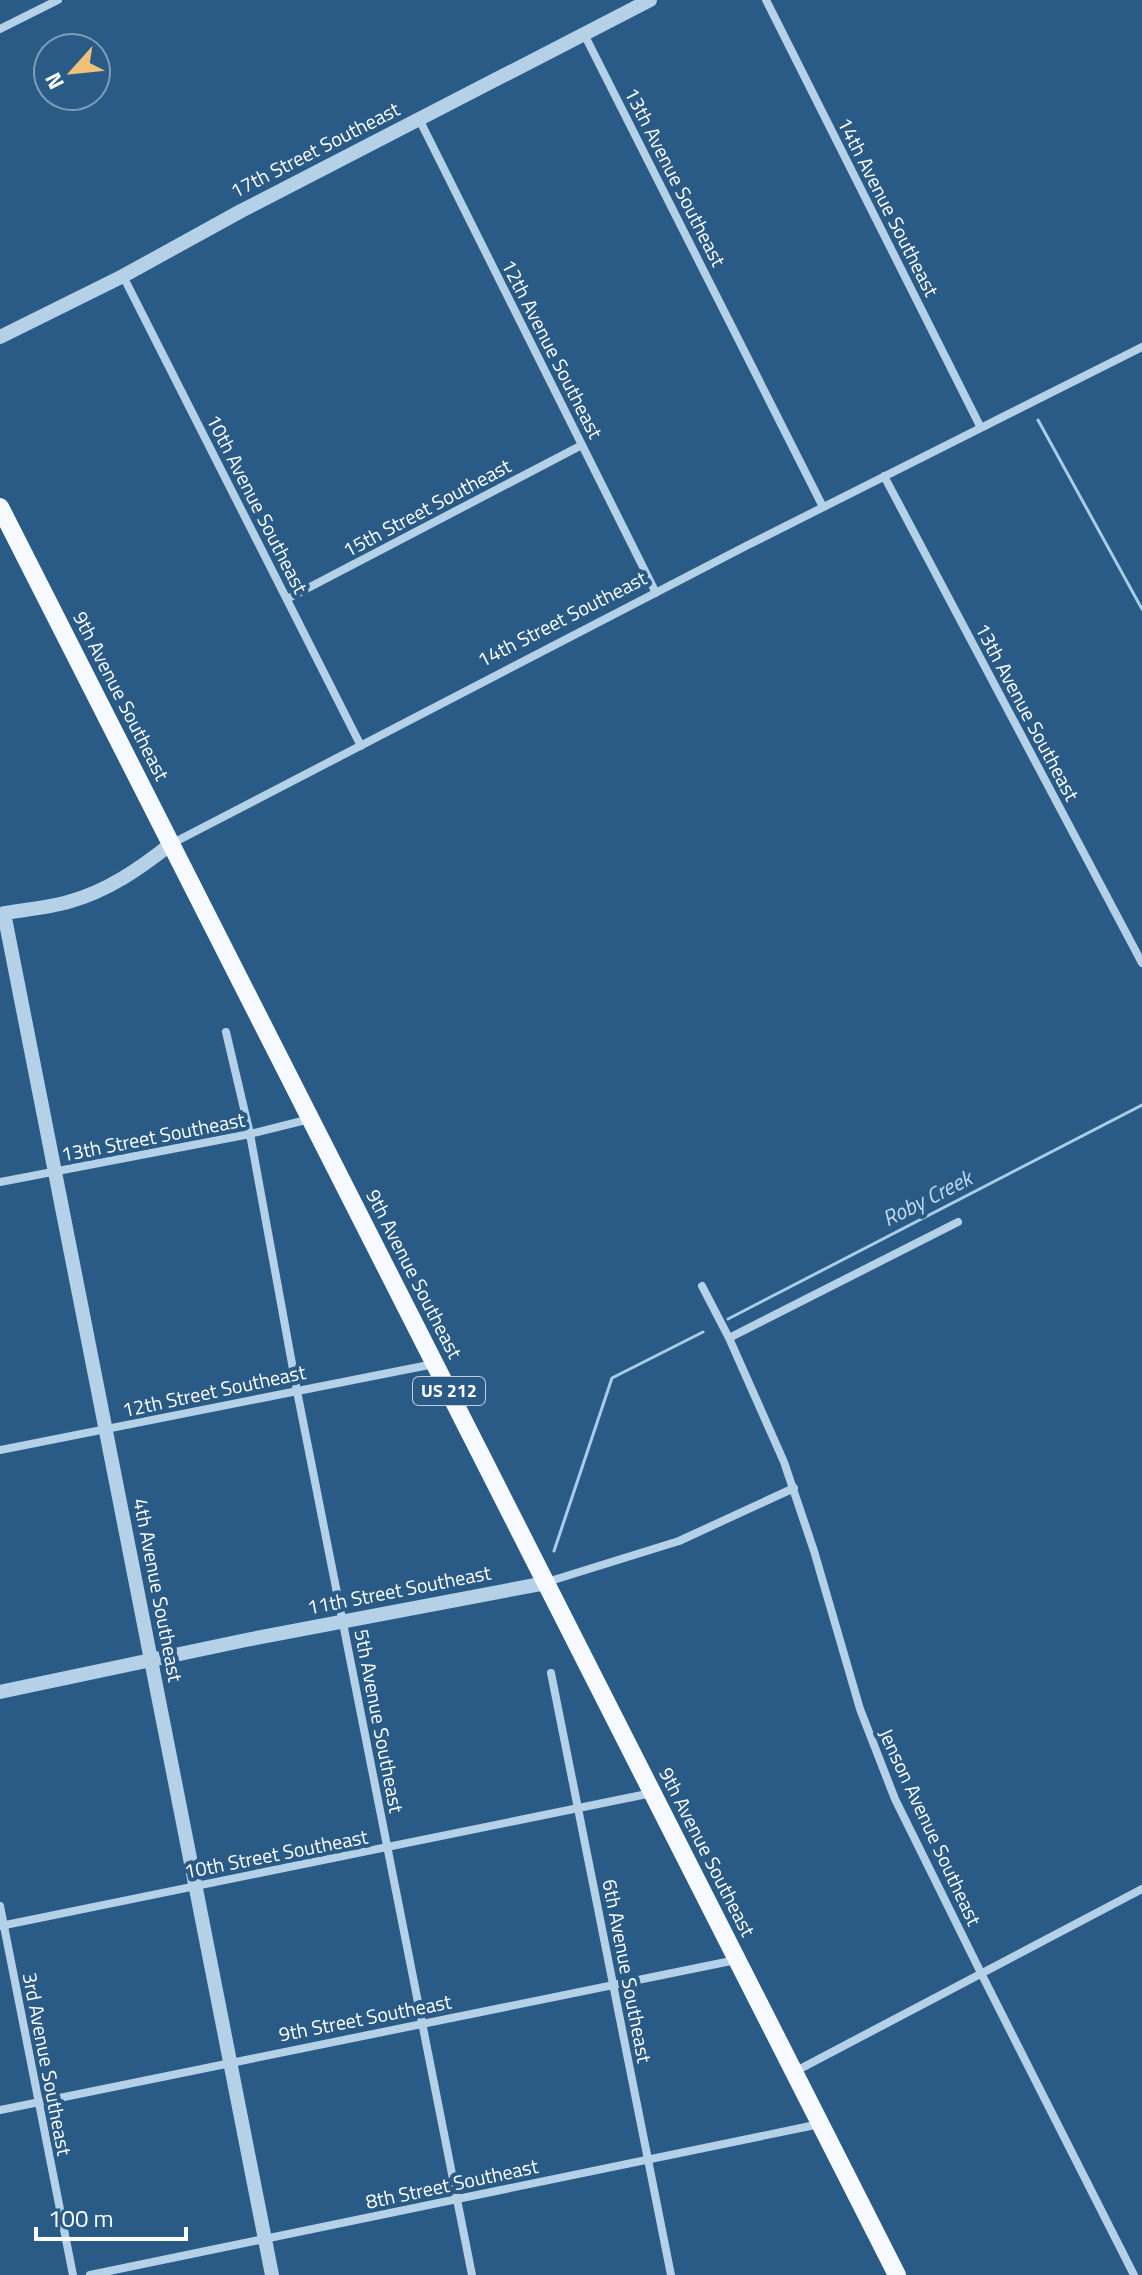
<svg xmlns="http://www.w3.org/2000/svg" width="1142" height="2275" font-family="'Titillium Web',sans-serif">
<rect width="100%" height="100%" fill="#295b86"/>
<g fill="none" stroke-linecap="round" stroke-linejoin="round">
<path stroke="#a9cde8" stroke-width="3" d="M1038,420l104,189
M728,1319l414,-214
M554,1551l58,-173 91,-46"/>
<path stroke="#b4d1e8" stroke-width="8" d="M766,0l215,428
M0,29l58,-29
M584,34l239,473
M419,119l237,474
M123,276l238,470
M884,476l258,487
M287,599l295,-154
M171,844l575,-298 396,-199
M226,1032l24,102 47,257 175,884
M0,1182l250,-48 60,-15
M702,1286l27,52 55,124 30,89 46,158 35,90 86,174 153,302
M729,1338l229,-116
M0,1450l434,-86
M547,1582l132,-41 115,-53
M551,1673l120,602
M0,1906l73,369
M0,1926l652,-133
M796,2071l346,-182
M0,2110l736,-150
M90,2275l730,-151"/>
<path stroke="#b4d1e8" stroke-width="14" d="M0,337l123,-61 118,-65 409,-211
M4,913l268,1362
M0,914c22,-4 46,-6 68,-12 40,-11 71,-33 103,-58
M0,1692l246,-52 300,-57"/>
<path stroke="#f6fafe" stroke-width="18" d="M0,507l897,1768"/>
</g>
<g text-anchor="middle" stroke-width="8" stroke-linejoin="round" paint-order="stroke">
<rect fill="#295b86" stroke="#bfcedb" stroke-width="2" x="413" y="1377" width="72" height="28" rx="6"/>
<g font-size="18" font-weight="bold" fill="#fff">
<text x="449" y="1397">US 212</text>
</g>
<g font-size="20" fill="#fff" stroke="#295b86">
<text transform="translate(315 150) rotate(-27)" y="7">17th Street Southeast</text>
<text transform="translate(675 177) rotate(63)" y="7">13th Avenue Southeast</text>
<text transform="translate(888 207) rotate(63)" y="7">14th Avenue Southeast</text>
<text transform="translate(552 349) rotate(63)" y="7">12th Avenue Southeast</text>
<text transform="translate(257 504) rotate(63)" y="7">10th Avenue Southeast</text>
<text transform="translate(427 508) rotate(-28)" y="7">15th Street Southeast</text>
<text transform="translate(562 619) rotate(-27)" y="7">14th Street Southeast</text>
<text transform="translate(121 696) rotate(63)" y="7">9th Avenue Southeast</text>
<text transform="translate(1027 712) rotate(62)" y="7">13th Avenue Southeast</text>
<text transform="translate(153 1137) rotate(-11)" y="7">13th Street Southeast</text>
<text transform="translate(414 1274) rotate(63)" y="7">9th Avenue Southeast</text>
<text transform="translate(214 1391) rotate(-12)" y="7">12th Street Southeast</text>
<text transform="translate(158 1590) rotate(79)" y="7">4th Avenue Southeast</text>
<text transform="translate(399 1590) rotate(-11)" y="7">11th Street Southeast</text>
<text transform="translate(379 1721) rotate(79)" y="7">5th Avenue Southeast</text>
<text transform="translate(930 1827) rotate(65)" y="7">Jenson Avenue Southeast</text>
<text transform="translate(707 1852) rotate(63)" y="7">9th Avenue Southeast</text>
<text transform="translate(276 1854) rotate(-11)" y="7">10th Street Southeast</text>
<text transform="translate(627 1971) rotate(79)" y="7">6th Avenue Southeast</text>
<text transform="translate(365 2018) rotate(-11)" y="7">9th Street Southeast</text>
<text transform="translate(47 2064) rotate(79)" y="7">3rd Avenue Southeast</text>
<text transform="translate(452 2184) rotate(-12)" y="7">8th Street Southeast</text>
</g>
<g font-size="22" font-style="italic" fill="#c0daef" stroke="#295b86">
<text transform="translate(927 1198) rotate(-27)" y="8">Roby Creek</text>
</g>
</g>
<g transform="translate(72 72) rotate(243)"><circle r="38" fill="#295b86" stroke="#7f9db6" stroke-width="2"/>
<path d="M0-6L14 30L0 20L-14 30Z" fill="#efc17b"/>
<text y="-12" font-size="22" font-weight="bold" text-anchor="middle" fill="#ffffff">N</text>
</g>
<path d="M36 2227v12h150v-12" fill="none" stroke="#ffffff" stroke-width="4"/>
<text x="48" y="2227" font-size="24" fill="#ffffff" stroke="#295b86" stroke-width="6" paint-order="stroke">100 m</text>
</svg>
